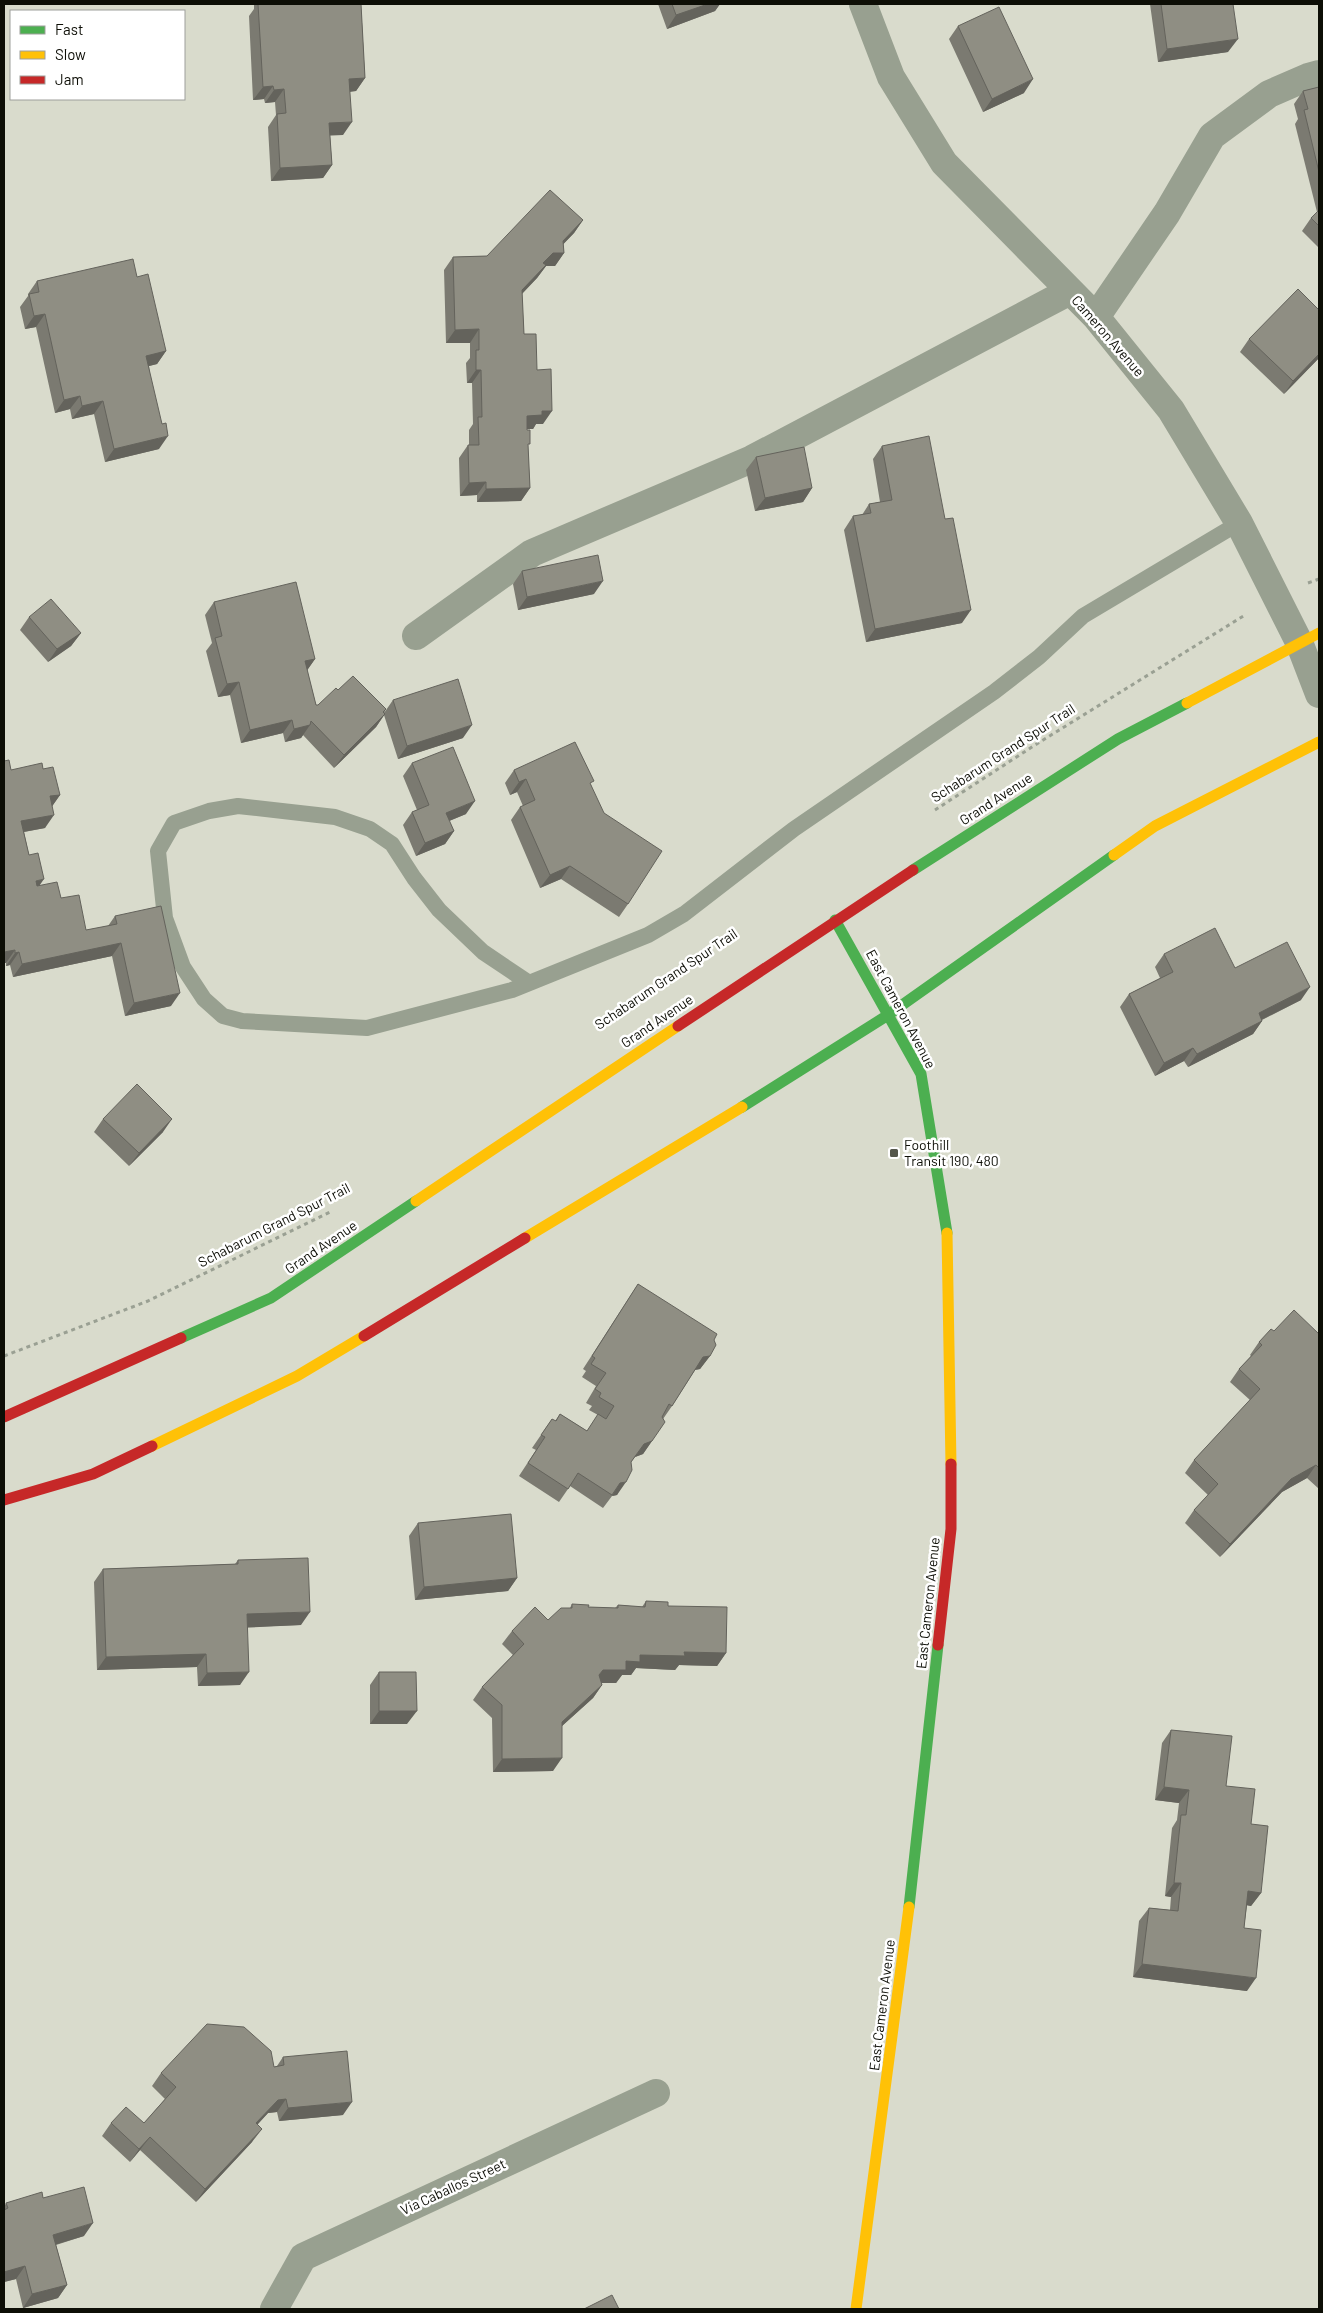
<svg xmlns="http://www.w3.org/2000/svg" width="1323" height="2313" font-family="Barlow,sans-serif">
<rect width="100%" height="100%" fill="#d9dbcc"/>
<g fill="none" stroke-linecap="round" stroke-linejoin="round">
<path stroke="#9aa093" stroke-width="3" stroke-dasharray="4 4" stroke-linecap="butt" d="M1308,583l11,-4
M935,810l100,-65 210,-130
M4,1356l144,-55 182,-89"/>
<path stroke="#98a090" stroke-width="16" d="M529,983l-46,-31 -44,-42 -25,-32 -22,-34 -22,-15 -35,-12 -97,-11 -29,5 -35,12 -16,28 7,67 18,49 21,32 19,17 19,5 125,7 145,-38 136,-55 36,-21 110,-85 200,-137 45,-35 44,-41 156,-93"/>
<path stroke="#98a090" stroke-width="28" d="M863,4l28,73 53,86 152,154 75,93 68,113 60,119 20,52
M1096,317l71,-104 45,-77 57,-42 39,-17 11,-3
M416,636l116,-83 220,-94 318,-168
M274,2309l29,-52 353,-164"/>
<path stroke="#4caf50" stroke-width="11" d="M913,870l205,-131 69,-36
M835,920l86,154 26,159
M742,1107l146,-92 226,-160
M181,1338l90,-40 145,-97
M909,1907l29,-262"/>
<path stroke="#ffc107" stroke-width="11" d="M1187,703l132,-70
M1114,855l41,-29 164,-84
M416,1201l262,-175
M947,1233l4,231
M525,1238l217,-131
M152,1446l145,-70 67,-40
M856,2309l53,-402"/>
<path stroke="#c62828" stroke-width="11" d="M678,1026l235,-156
M364,1336l161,-98
M4,1417l177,-79
M4,1500l89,-26 59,-28
M938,1645l13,-116v-65"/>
</g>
<path fill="#7b7a71" d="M254,4h107l4,74 -9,13 -6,1 -7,43h-13l2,30 -9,13 -52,3 -3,-54 8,-12 -1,-13 -10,1 -1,-4 -11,1 -4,-84 5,-7z
M658,4h62l-5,7 -48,18z
M1150,4h83l-5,48 -70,10z
M958,26l66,67 -41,19 -34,-73z
M1319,87v161l-17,-17 9,-13 6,-6 -22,-88 3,-5 -4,-15 9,-13z
M583,220l-9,13 -11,11 1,9 -9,13h-9l-9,12 -15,16 2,40 13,36 6,54h-7l-3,5h-6l3,59 -9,13 -44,1v-7l-17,1 -1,-38 9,-13h1v-15l4,-6 -1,-41h-5l-1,-20 4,-5v-15h-24l-2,-73 9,-13 34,-1z
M137,277l29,74 -9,13 -8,2 10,83 -54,13 -11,-48 -22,5 -2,-10 -15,4 -19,-86 -11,2 -5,-22 8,-11v-2l9,-13z
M1319,310v48l-35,36 -44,-42 9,-13z
M882,446l80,177 -96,19 -22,-112 9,-14 9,-1 7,-11 11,-2 -7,-43z
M756,457l56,31 -9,14 -48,9 -9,-41z
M522,571l72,23 -76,16 -5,-26z
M214,602l101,57 -8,11 9,35h2l20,-15 48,19 -2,4 9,-13 70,38 -65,21 -14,-44 -8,12 -42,41 -31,-33 -2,3 -16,4 -2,-9 -42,10 -11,-48 -12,2 -12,-46 6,-8 -7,-28z
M29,617l52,16 -10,13 -23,16 -28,-32z
M412,763l54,51 -17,7 5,10 -9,13 -29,12 -13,-31 9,-13 5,-2 -14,-34z
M43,769l17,26 -8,11 -7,22 -21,4 5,23 10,31 22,12 25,32 22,-4 7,-10 56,90 -46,10 -13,-60 -99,21 -3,-12 -4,1 5,-196z
M514,770l77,15 37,119 -9,13 -58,-38 -21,9 -29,-68 9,-13 3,-1 -6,-14 -7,3 -5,-12z
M1164,954l71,14 66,32 -39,20v1l-9,13 -65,33 -4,-6 -29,15 -35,-69 9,-13 31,-16 -5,-11z
M103,1119l60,13 -34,34 -35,-34z
M638,1284l76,56 -4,16 -10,13 -5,1 -23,36 -9,13 -11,22 -9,13 -8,3 -4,5 -14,33 -5,1 -9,12 -33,-22 -11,16 -40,-26 17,-26 -4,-2 20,-29 3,2 5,-7 27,17 11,-16 -9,-5 3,-4 -6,-3 10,-17 -14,-9 4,-6 -3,-2z
M1274,1331l45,3v155l-12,-11 -25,14 -62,65 -35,-34 9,-13 14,-15 -23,-22 9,-13 56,-60 -20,-18 9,-13 12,-13 -1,-1 9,-13z
M418,1523l99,55 -9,13 -93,9 -6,-64z
M238,1560l63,65 -53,2 -8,58 -42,1 -1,-19 -100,3 -3,-88 9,-13 132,-5z
M646,1601l22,5 58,47 -9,13 -38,-1 -4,5 -39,-2 -5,7h-9l-6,8h-15l1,2 -9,13 -31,28 -9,45 -60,1 -1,-54 -19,-18 9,-13 31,-32 -11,-11 10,-13 36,-11 22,-12 2,-4 16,3 27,1 3,-3 24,2z
M379,1672l28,52h-37v-39z
M1171,1730l55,56 25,38 10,69 -10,13 -4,-1 -3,23 3,63 -114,-14 6,-56 10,-13 21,2 1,-13 -6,-1 7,-68 5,-8 2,-17 -24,-3 7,-57z
M283,2057l60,58 -64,6 -2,-9 -9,1 -11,12 -5,17 -56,60 -56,-52 -10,12 -28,-26 9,-13h33l21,-24 -13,-13 9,-13 113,-6 3,-1z
M43,2198l41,38 -28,9 11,40 -9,13 -35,10 -7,-29 -12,3v-75l2,-4z"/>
<path fill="#64635c" d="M708,4h12l-5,7 -48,18 9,-14z
M1238,39l-10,13 -70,10 9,-13z
M365,78l-9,13 -16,1 9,-13z
M1033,79l-9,14 -41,19 9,-13z
M273,86l-9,13 -11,1 10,-13z
M284,89l-9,13 -10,1 9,-13z
M352,122l-9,13 -23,1 9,-13z
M332,165l-9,13 -52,3 9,-13z
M583,220l-9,13 -19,20h9l-9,13h-9l-9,12 -25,26 31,-41z
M45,314l-9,13 -11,2 9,-13z
M479,329l-9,14h-24l9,-13z
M166,351l-9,13 -20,5 9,-13z
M1319,354v4l-35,36 9,-13z
M476,370h5l-9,13h-5z
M80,396l-10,13 -15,4 9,-13z
M103,401l-9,13 -22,5 10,-13z
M542,411h10l-9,13h-7l-3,5h-15l9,-13z
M168,436l-9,13 -54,13 9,-13z
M486,482l-9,13 -17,1 9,-13z
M530,488l-9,13 -44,1 9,-13z
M812,488l-9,14 -48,9 10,-13z
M603,581l-9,13 -76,16 9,-13z
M971,610l-9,13 -96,19 9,-13z
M81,633l-10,13 -23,16 9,-13z
M315,659l-9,13 -1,-11z
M239,682l-9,13 -12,2 9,-13z
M385,714l-9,13 -42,41 10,-13z
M292,720l-9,13 -42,10 9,-13z
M310,725l-9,13 -16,4 9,-13z
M472,725l-9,13 -65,21 9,-13z
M526,779l-9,13 -7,3 9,-13z
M60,795l-9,13 -1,-12z
M475,801l-9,13 -29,12 9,-13z
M54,815l-9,13 -33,6 9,-13z
M454,831l-9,13 -29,12 9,-13z
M570,866l-9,13 -21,9 10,-13z
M44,879l-9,13 1,-11z
M121,943l-9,13 -99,21 9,-13z
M15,950l-9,13h-2v-11z
M19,952l-9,13 -4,1 9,-13z
M1310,987l-9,13 -52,26 10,-13z
M180,993l-9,13 -46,10 9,-13z
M1262,1021l-9,13 -65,33 9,-13z
M1193,1048l-9,13 -29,15 9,-13z
M172,1119l-9,13 -34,34 10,-13z
M710,1356l-10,13 -6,1 9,-13z
M652,1441l-9,13 -8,3 9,-13z
M1316,1465l-9,13 -25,14 -62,65 10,-13 61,-65z
M626,1482l-9,13 -5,1 8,-13z
M517,1578l-9,13 -93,9 9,-13z
M310,1612l-9,13 -63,3 9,-14z
M684,1652l42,1 -9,13 -38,-1 -4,5 -39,-2 -5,7h-9l-6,8h-22l5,-8 4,-5 37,-15z
M206,1654l-9,13 -100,3 9,-13z
M249,1672l-9,13 -42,1 9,-13z
M602,1685l-9,13 -41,37 10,-13z
M379,1711h38l-10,13h-37z
M562,1758l-9,13 -60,1 9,-13z
M1164,1787l25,3 -10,13 -24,-3z
M1174,1883h7l-10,14 -6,-1z
M1248,1891l13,2 -10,13 -12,-2z
M1142,1964l114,14 -9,13 -114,-14z
M286,2099l-9,13 -9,1 -21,23 9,-13 22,-23z
M352,2102l-9,13 -64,6 9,-13z
M262,2129l-10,13 -56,60 9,-13z
M150,2137l-10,13 -10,12 9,-13z
M93,2223l-9,13 -40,12 9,-13z
M25,2266l-9,13 -12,3v-10z
M67,2285l-9,13 -35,10 9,-14z"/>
<path fill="#8f8e83" stroke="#64635c" d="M258,4h103l4,74 -16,1 3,43 -23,1 3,42 -52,3 -3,-54 9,-1 -2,-24 -10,1 -1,-4 -10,1z
M672,4h36l-32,11z
M1161,4h72l5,35 -71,10z
M999,7l34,72 -41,20 -34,-73z
M1319,87v85l-15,-62 4,-1 -5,-18z
M550,190l33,30 -20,21 1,12h-11l-10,10 3,2 -24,25 2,44h12l1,36 14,-1 1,42h-10v4l-15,1v14h3v14h-2l2,44 -44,1v-7l-17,1 -1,-38h11l-1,-28h4l-1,-47h-5v-20h3v-21l-24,1 -2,-73 34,-1z
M1319,210v16l-8,-8z
M133,259l4,18 11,-3 18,77 -20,5 16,68 4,-1 2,13 -54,13 -11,-48 -21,5 -2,-10 -16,4 -19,-86 -11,2 -5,-22 10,-2 -2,-11z
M1298,289l21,21v44l-26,27 -44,-42z
M929,436l16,83 8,-1 18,92 -96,19 -22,-113 18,-3 -2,-9 23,-4 -10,-54z
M804,447l8,41 -47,10 -9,-41z
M598,555l5,26 -76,16 -5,-26z
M296,582l19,77 -10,2 11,44h2l18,-17 2,2 15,-14 33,33 -3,3 2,2 -41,41 -33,-34 -1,4 -16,4 -2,-9 -42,10 -11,-48 -12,2 -12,-46 7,-2 -8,-34z
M51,599l30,34 -24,16 -28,-32z
M458,679l14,46 -65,21 -14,-46z
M575,742l19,39 -4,2 14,30 58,38 -34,53 -58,-38 -20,9 -30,-68 15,-7 -9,-21 -7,3 -5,-12z
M453,747l22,54 -29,12 8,18 -29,12 -13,-31 17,-7 -17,-42z
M9,760l2,10 31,-7 1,6 10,-2 7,28 -10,1 4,19 -33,6 8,34 9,-2 6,26 -8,2 1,5 20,-4 4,16 18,-3 7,35 31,-6 -2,-8 46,-10 19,87 -46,10 -13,-60 -99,21 -3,-12 -4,1v-3l-11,2v-191z
M1215,928l20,40 52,-26 23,45 -51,26 3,8 -65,33 -4,-6 -29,15 -35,-69 44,-22 -9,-18z
M137,1084l35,35 -33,34 -36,-34z
M638,1284l79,50 -3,6 2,5 -6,11 -7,1 -31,49 -3,-2 -7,13 3,5 -13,19 -8,3 -13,18 1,8 -6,12 -6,1 -8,12 -34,-22 -10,16 -40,-26 17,-26 -4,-2 11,-16 4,2 4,-7 27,17 11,-17 8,5 8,-13 -15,-9 2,-4 -6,-4 11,-16 -15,-9 4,-6 -3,-2z
M1294,1310l25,24v134l-3,-3 -25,14 -61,65 -36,-34 24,-26 -24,-24 66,-71 -21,-20 23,-24 -3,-3 12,-13 3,2z
M511,1514l6,64 -93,9 -6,-64z
M308,1558l2,54 -63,2 2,58 -42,1 -1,-19 -100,3 -3,-88 135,-5v-4z
M646,1601l22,1v4l59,1 -1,46 -42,-1 1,4 -45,-1v7l-14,-1v9h-23l-4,5 3,10 -40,37v36l-60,1v-54l-20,-18 42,-43 -12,-13 23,-24 13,13 13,-12h11v-4l17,1 -1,2 30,1v-3l27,2z
M379,1672h37l1,39h-38z
M1171,1730l61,6 -6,50 29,3 -4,35 17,2 -7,67 -13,-2 -4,37 17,2 -5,48 -114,-14 7,-56 29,3 3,-28h-7l7,-68h5l3,-25 -25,-3z
M207,2024l37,3 27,24 3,16 10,-2 -1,-8 64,-6 5,51 -64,6 -2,-9 -8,1 -22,23 6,6 -57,60 -55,-52 -11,12 -28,-26 15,-16 18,16 32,-36 -15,-14z
M84,2187l9,36 -40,12 14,50 -35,9 -7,-28 -21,6v-62l4,-2 -2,-5 36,-11 1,6z
M612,2295l7,14h-35z"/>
<rect fill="#54564b" stroke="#fff" stroke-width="2" x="889" y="1148" width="10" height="10" rx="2.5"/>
<g text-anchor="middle" stroke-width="5" stroke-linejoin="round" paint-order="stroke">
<g font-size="14" fill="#0d0e06" stroke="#fff">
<text transform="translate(1108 336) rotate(49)" y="5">Cameron Avenue</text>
<text transform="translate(1003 753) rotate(-33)" y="5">Schabarum Grand Spur Trail</text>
<text transform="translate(996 799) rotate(-33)" y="5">Grand Avenue</text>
<text transform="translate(666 979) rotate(-34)" y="5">Schabarum Grand Spur Trail</text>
<text transform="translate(901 1009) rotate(62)" y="5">East Cameron Avenue</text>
<text transform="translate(657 1021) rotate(-34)" y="5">Grand Avenue</text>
<text transform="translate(274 1225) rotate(-27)" y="5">Schabarum Grand Spur Trail</text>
<text transform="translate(321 1247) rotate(-34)" y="5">Grand Avenue</text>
<text transform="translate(928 1603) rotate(-84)" y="5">East Cameron Avenue</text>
<text transform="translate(882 2005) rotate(-83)" y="5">East Cameron Avenue</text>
<text transform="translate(453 2187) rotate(-25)" y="5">Via Caballos Street</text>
</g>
<g font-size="14" fill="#0d0e06" stroke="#fff" text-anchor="start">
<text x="904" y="1150">Foothill<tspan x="904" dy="16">Transit 190, 480</tspan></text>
</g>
</g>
<rect width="1323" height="2313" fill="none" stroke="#0d0e06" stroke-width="10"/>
<rect x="10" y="10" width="175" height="90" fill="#ffffff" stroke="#9e9f9b"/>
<rect x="20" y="26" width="25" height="8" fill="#4caf50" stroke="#9e9f9b"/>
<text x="55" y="35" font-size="15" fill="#0d0e06">Fast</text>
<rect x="20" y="51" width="25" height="8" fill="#ffc107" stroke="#9e9f9b"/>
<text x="55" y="60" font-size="15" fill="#0d0e06">Slow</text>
<rect x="20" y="76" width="25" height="8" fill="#c62828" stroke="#9e9f9b"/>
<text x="55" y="85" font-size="15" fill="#0d0e06">Jam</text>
</svg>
